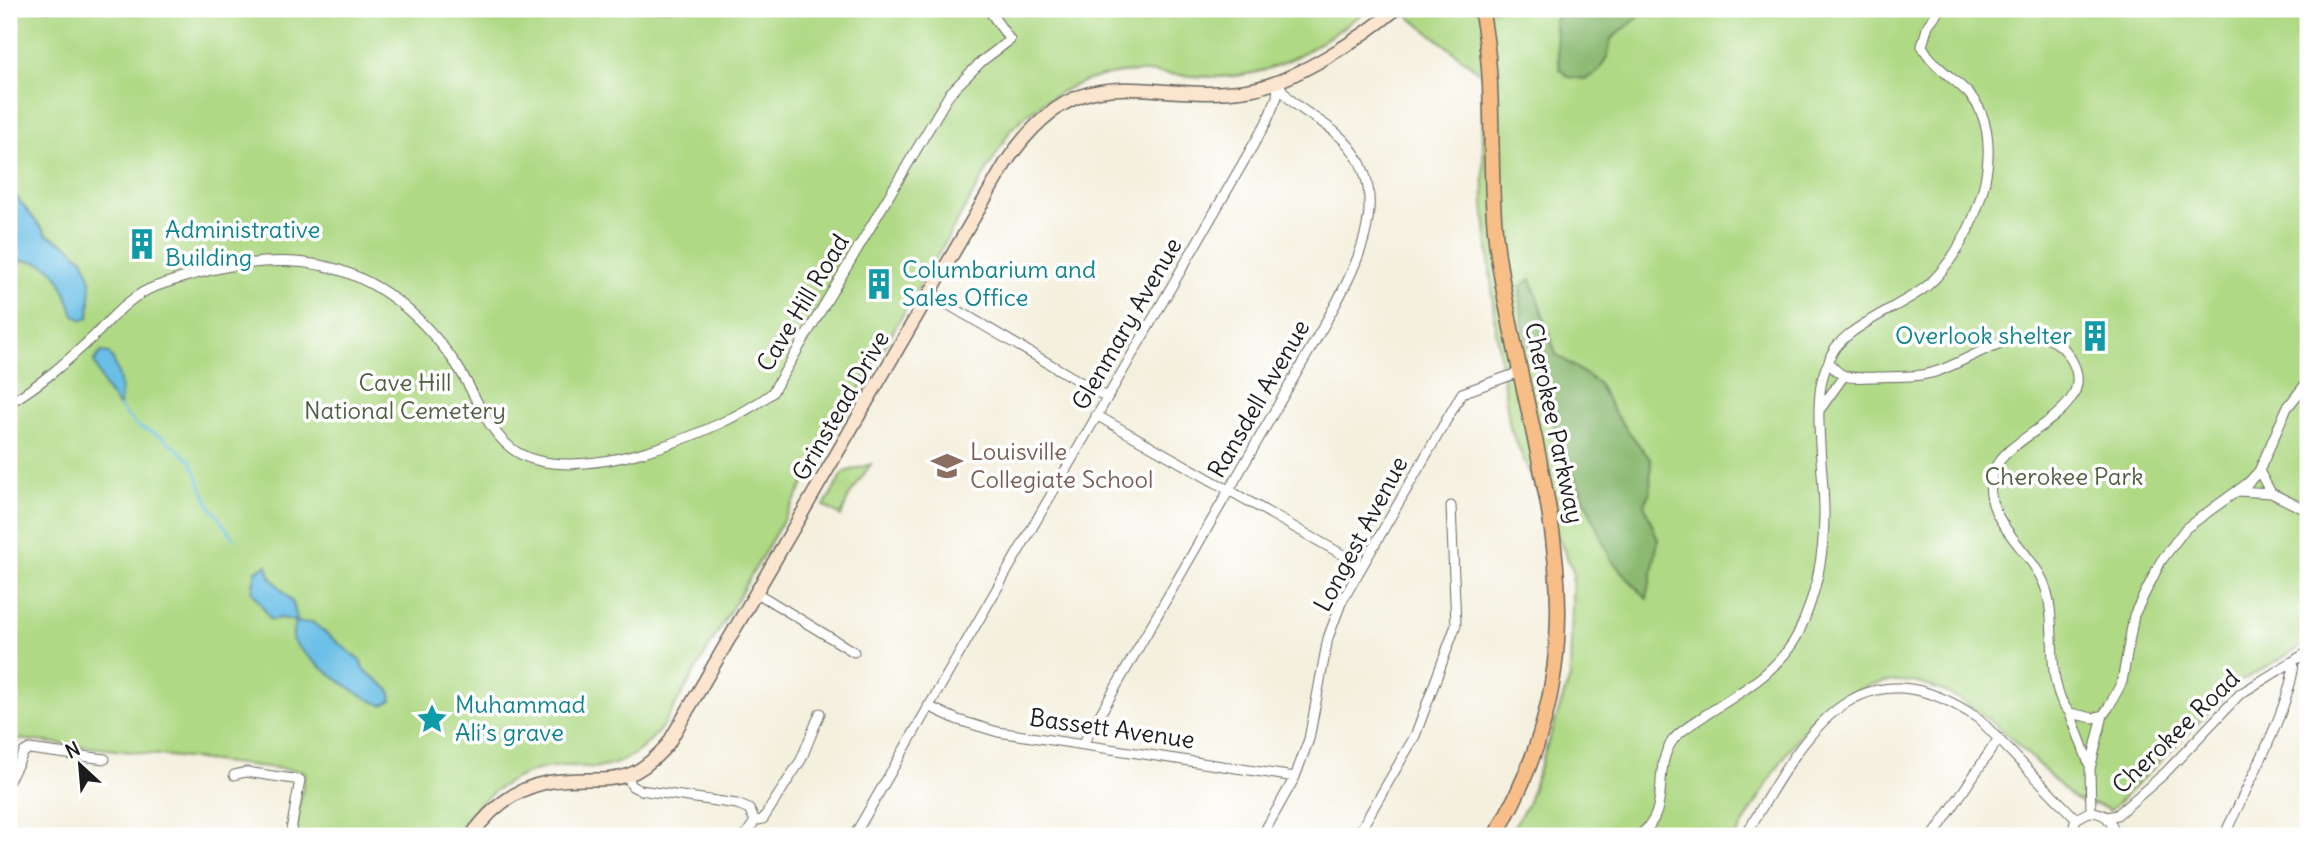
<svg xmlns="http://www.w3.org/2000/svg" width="2317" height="845" font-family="Delius,sans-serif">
<rect width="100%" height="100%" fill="#fff"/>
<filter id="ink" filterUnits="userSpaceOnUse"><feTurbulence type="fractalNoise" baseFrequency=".0143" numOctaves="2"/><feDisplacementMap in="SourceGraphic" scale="14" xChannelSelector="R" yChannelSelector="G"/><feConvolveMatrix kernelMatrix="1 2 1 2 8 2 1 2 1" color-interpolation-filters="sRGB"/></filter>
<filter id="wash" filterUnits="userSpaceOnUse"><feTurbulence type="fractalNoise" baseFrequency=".00686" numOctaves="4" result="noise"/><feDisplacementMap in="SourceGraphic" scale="28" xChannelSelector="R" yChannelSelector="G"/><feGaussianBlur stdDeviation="1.57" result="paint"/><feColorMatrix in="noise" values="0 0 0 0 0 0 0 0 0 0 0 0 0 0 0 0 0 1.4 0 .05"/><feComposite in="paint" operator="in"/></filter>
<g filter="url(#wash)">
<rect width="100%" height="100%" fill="#f4f0de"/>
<path fill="#afd984" stroke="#667a50" stroke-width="2" d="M9,9h1360c-37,26 -81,60 -127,66 -33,5 -65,-1 -97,-3 -53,-2 -97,21 -134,57l-346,594c-14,19 -31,36 -54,42 -15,5 -28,1 -43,1 -47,0 -91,30 -113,70h-160l10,-64 -3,-1 -284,-32 -9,17z
M1407,9h901v634l-70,40 -128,128c-12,-10 -28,-5 -39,-15 -71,-66 -149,-167 -251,-83 -28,23 -63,90 -84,123h-228l19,-31 43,-128 3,-106 -63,-143 -15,-105 -11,-118 -2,-131 -79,-62z
M871,464l-22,32 -8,20 -17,-10 20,-34z"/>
<path fill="#8bb972" stroke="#546a47" stroke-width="2" d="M1566,9h71l2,8 -28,22 -3,16 -10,17 -12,7 -18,-2 -8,-8 -6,-49z
M1531,279l25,75 42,29 17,31 36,46 -1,32 -6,12 14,36 -11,59 -36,-39 -52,-119 -36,-115 -3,-39z"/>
<path fill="#6abfe6" stroke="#436e81" stroke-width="2" d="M9,188l38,47 22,11 15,14 7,21 -2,36 -6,3 -9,-5c-14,-38 -19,-60 -65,-53z
M101,352l8,1c10,15 15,37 10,54l-15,-21 -10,-25z
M267,565l3,11 23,27 5,20 14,-1 48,38 3,9 27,21 2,10 -9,5c-22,-6 -80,-48 -91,-66l3,-18 -14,-3 -10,2 -19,-29 4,-20z"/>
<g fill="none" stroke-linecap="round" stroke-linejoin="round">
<path stroke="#6abfe6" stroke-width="2.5" d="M119,407l18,19 27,12 27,23 18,43 25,35"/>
</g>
</g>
<g filter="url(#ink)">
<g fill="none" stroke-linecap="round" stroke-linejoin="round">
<defs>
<path id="minor" d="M1940,9l-12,16 -6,21c15,28 47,38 59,66 23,54 -13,138 -54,174 -25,21 -93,44 -98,76 13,20 26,15 46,15 21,-1 43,1 63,-6 38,-13 104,-64 133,-12 31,52 -61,73 -77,111 -18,46 37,78 51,116 14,39 -2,99 25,127l23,5 10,-3 5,-7 14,-26 12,-67 27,-54 25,-33 62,-45 11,-12 28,-63 21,-27
M930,294l176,103
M9,403c30,-17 57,-41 83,-65 20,-20 38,-43 65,-52 125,-43 218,-37 299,78 19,28 28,62 55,84 56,45 211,-16 261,-55l178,-300 32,-32 28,-21 -22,-31
M1821,408l22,-31
M1096,415l265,150
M2259,471l12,22
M2238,491l33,2 37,18
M757,593l97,59
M928,706l30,14 40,12 297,45
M2070,713l19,51
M1083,744l240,-417c33,-59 79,-139 12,-195 -19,-16 -45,-25 -56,-48
M234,775l12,-3 54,8 -10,56
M627,775l5,11 8,4 97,14 12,5 6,12
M9,781l15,-29 5,-3 76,10
M2091,812l-1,-43 13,-54
M2107,817l10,-2 48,-42 75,-79 68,-42
M745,836l10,-15 8,-2 38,-59 19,-47
M854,836l412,-713 11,-26 1,-15
M1262,836l33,-59 14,-38 19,-101 13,-35 121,-210 58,-21
M1357,836l58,-100 41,-111 -5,-119
M1638,836c36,-24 12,-65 35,-96 9,-11 22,-18 34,-26 34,-22 72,-43 91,-80 18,-38 26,-78 26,-119 1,-40 -15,-122 5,-153
M1745,836c57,-96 109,-202 234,-117l97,100
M1933,836l66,-98
M2071,836l5,-17 13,-7c16,0 24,8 25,24
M2224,836c20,-44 68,-131 70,-175"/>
<path id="secondary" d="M471,836c19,-27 45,-48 78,-54 54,-9 75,13 119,-38l337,-580c79,-119 141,-56 248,-75 42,-8 110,-52 143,-80"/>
<path id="primary" d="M1481,9c17,81 5,165 17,247 32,216 119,370 -3,580"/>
</defs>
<use href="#minor" stroke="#686660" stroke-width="11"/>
<use href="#secondary" stroke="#686660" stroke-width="15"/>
<use href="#primary" stroke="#686660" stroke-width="17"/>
<use href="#minor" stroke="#fff" stroke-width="9"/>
<use href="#secondary" stroke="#fce5cf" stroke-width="12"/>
<use href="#primary" stroke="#f7be87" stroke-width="14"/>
</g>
</g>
<defs>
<symbol id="building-bare" viewBox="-9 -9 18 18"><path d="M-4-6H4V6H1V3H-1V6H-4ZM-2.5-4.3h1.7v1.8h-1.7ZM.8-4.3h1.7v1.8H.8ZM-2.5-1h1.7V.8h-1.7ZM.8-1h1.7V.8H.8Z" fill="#0f9aa8" stroke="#fff" stroke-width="2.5" paint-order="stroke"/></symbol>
<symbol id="school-bare" viewBox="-9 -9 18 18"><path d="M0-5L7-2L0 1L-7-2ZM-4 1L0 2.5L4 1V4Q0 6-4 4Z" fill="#8d6e63" stroke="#fff" stroke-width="2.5" paint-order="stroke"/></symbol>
<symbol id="sight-bare" viewBox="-9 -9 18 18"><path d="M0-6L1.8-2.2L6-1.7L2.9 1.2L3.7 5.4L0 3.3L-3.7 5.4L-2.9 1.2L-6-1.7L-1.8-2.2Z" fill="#0f9aa8" stroke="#fff" stroke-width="2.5" paint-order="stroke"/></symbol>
</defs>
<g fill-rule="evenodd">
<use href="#building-bare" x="120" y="222" width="44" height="44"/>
<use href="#building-bare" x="857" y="262" width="44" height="44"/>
<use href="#building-bare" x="2073" y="314" width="44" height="44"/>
<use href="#school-bare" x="925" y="444" width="44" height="44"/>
<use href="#sight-bare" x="410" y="697" width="44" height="44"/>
</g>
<g text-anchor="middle" stroke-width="7" stroke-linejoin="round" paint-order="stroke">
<g font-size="24" fill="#0d838f" stroke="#fff" text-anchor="start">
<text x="165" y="238">Administrative<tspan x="165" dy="28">Building</tspan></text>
<text x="902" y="278">Columbarium and<tspan x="902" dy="28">Sales Office</tspan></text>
<text x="2072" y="344" text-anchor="end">Overlook shelter</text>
<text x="455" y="713">Muhammad<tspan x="455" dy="28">Ali’s grave</tspan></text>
</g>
<g font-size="24" fill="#1c1c1c" stroke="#fff">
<text transform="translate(803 303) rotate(-59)" y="8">Cave Hill Road</text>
<text transform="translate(1127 324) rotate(-60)" y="8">Glenmary Avenue</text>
<text transform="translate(1259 399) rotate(-60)" y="8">Ransdell Avenue</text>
<text transform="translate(841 406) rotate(-60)" y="8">Grinstead Drive</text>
<text transform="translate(1554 423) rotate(78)" y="8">Cherokee Parkway</text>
<text transform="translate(1361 534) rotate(-62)" y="8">Longest Avenue</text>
<text transform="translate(1112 729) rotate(8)" y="8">Bassett Avenue</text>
<text transform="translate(2176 732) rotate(-44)" y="8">Cherokee Road</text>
</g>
<g font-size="24" fill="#4f5e40" stroke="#fff">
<text x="405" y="391">Cave Hill<tspan x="405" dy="28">National Cemetery</tspan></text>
<text x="2064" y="485">Cherokee Park</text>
</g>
<g font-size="24" fill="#785e54" stroke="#fff" text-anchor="start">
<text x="970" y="460">Louisville<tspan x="970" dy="28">Collegiate School</tspan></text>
</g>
</g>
<rect width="2317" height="845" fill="none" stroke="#fff" stroke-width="35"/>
<g transform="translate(80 765) rotate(334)" stroke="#ffffff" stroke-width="5" paint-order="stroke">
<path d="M0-5L12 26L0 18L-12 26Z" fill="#1c1c1c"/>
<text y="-10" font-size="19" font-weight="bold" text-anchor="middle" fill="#1c1c1c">N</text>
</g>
</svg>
